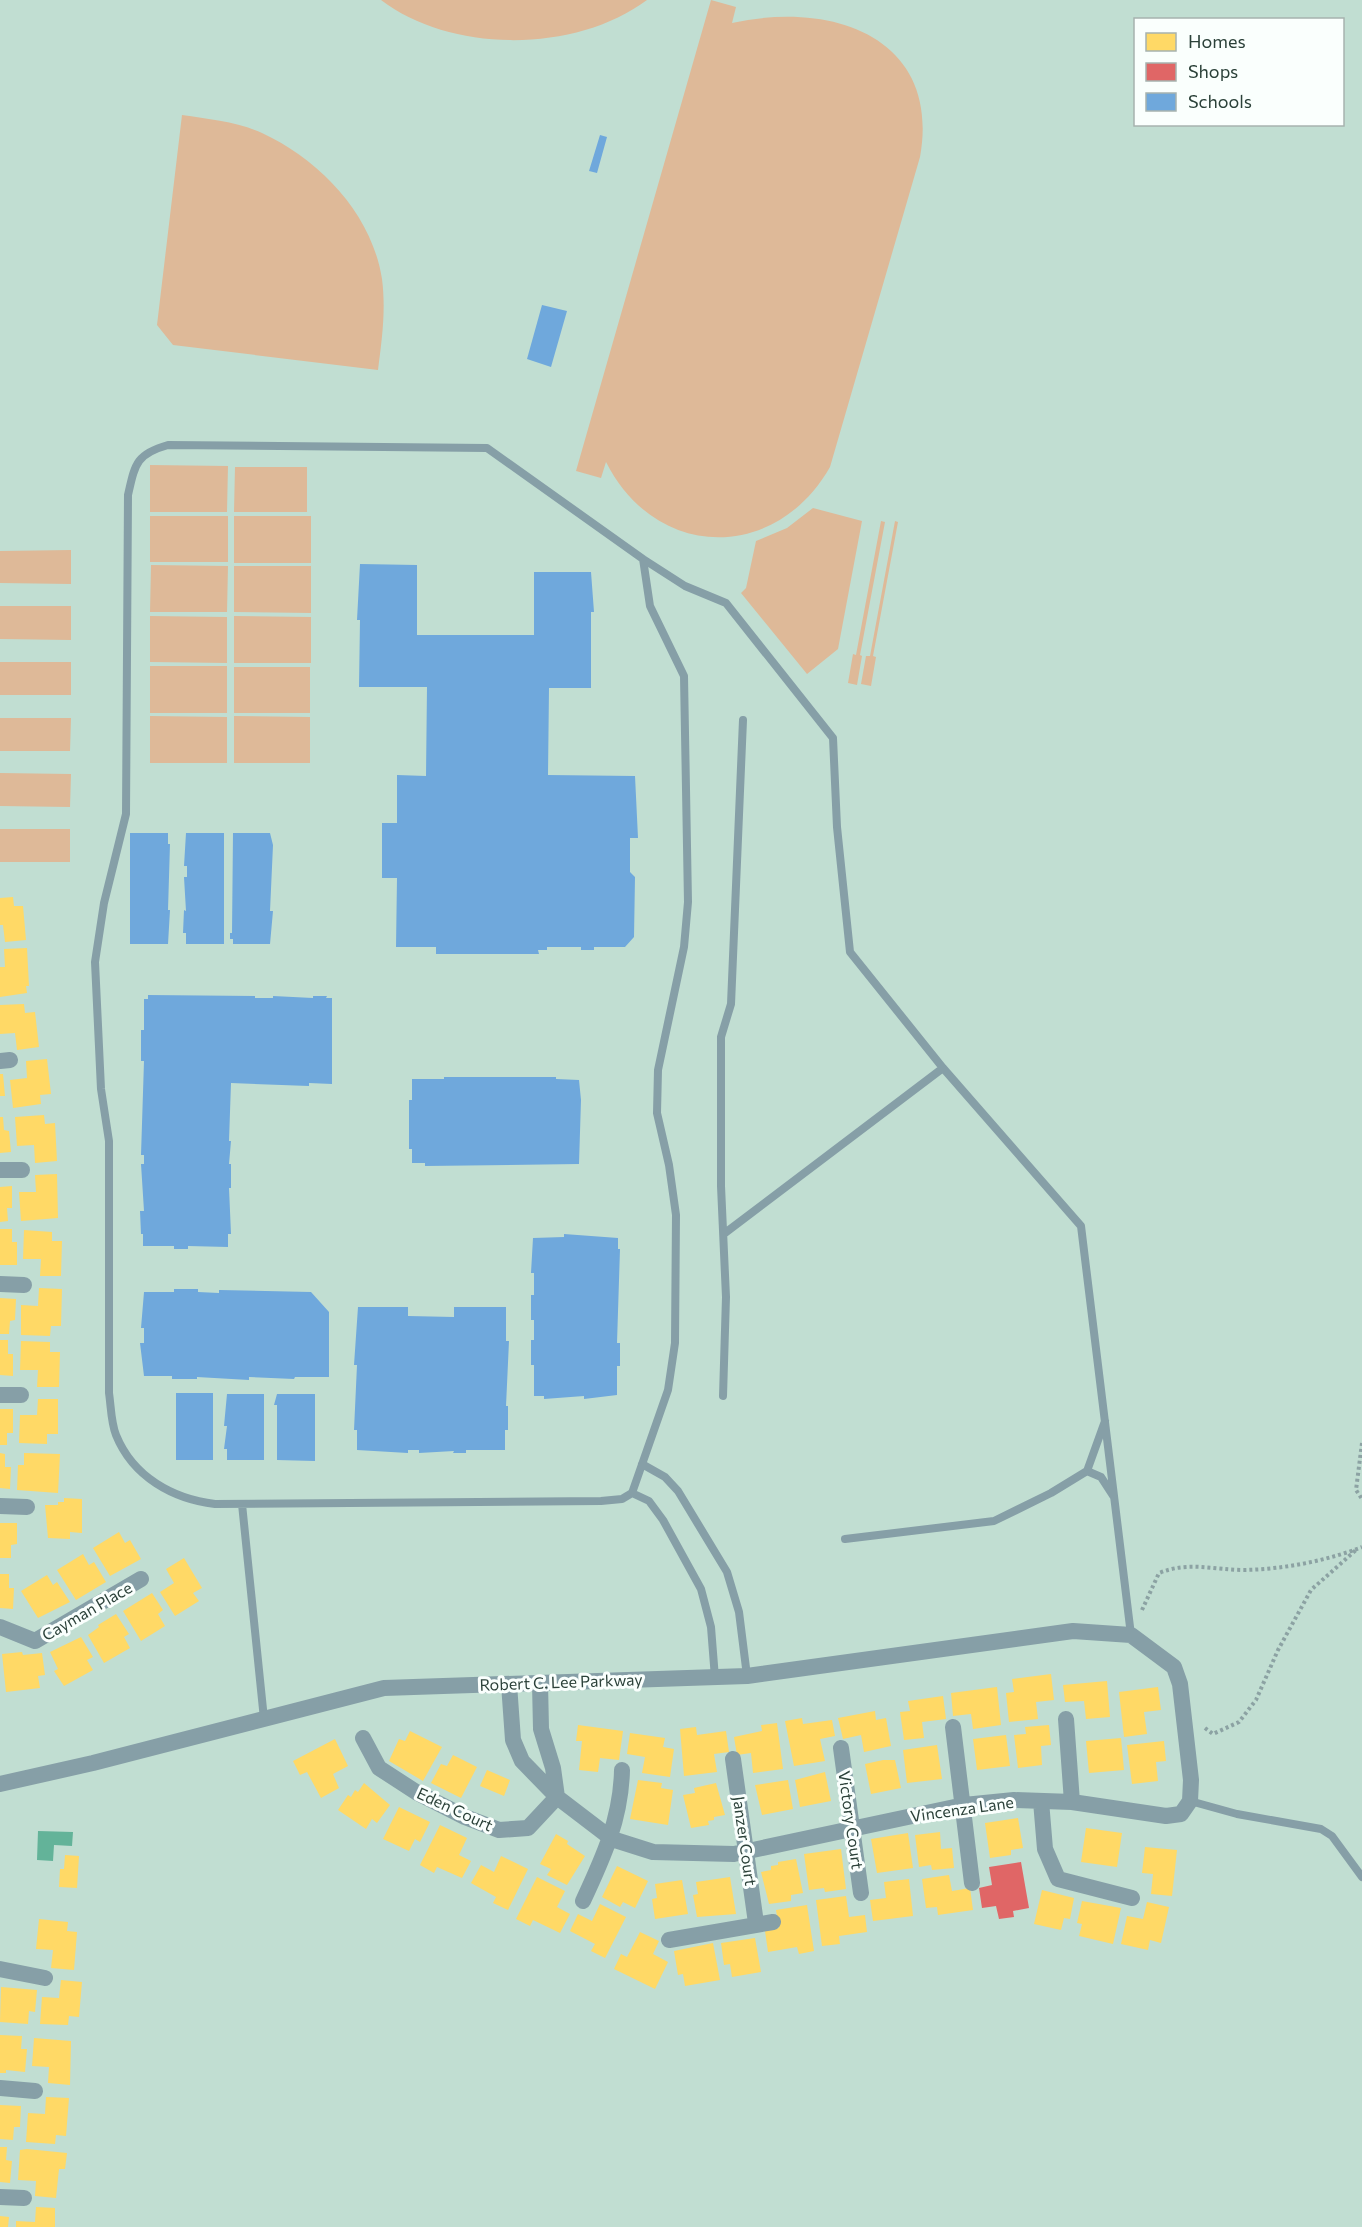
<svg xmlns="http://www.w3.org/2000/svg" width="1362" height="2227" font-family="Commissioner,sans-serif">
<rect width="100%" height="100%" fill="#c1ded2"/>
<path fill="#deb998" d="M381,0h266c-71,53 -195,54 -266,0z
M711,0l25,7 -4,16c104,-23 209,17 188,134l-90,310c-54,95 -174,94 -224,-5l-5,16 -25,-7z
M182,115c27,4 56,7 80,18 58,27 110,81 120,146 4,31 0,60 -4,91l-205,-25 -16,-20z
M150,465l78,1 -1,46h-77z
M235,467h72v45h-73z
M813,508l49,13 -24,128 -31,25 -66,-81 5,-5 10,-47 31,-13z
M150,516h78v46h-78z
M234,516h77v47h-77z
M881,521l4,1 -25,133 2,1 -5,29 -9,-2 5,-29 3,1z
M895,521l3,1 -25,134 3,1 -5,29 -10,-2 5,-28h4z
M71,550v34l-71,-1v-32z
M151,565l77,1 -1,46h-77z
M234,566h77v47l-77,-1z
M0,606h71v34l-71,-1z
M150,616l77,1v46l-77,-1z
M234,616l77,1v46h-77z
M0,662h71v33h-71z
M150,666h77v47h-77z
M234,667h76v46h-76z
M150,716l77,1v46h-77z
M234,716l76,1v46h-76z
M0,718h71l-1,33h-70z
M0,773l71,1 -1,33 -70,-1z
M0,829h70v33h-70z"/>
<path fill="#63b399" d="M38,1831l35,1 -1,14 -18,-1 -1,16 -16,-1z"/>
<path fill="#ffd966" d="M13,897l1,9h9l3,34 -21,2 -2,-17h-3v-27z
M27,948l2,38h-3l1,7 -27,4v-30h5l-1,-18z
M24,1004l1,9 10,-1 4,35 -22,3 -2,-17 -15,1v-29z
M47,1059l4,35 -11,1 1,9 -28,4 -3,-28 17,-2 -1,-17z
M0,1074h3l2,22h-5z
M44,1115l1,9 10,-1 2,38 -22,2 -1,-18 -17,1 -2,-29z
M0,1117h3l1,13 5,1 2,21 -11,1z
M57,1174l1,44 -37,3 -2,-29h17l-1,-17z
M12,1186v22h-5l1,13 -8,1v-35z
M0,1229h12v13h5v23h-17z
M24,1230l28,2v9h10l-1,35h-21l1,-17h-18z
M39,1288l23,1 -1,37h-10l-1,10 -29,-1v-30l17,1z
M0,1298l16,1 -1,21 -5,1 -1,13h-9z
M0,1340h8v14h5v22l-13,-1z
M21,1341l29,1v10h10l-1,35h-22l1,-17h-18z
M38,1399h20v35h-11v10l-28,-1 1,-28h17z
M0,1409h13v24h-6v12h-7z
M0,1453l5,1v13h6l-1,22 -10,-1z
M24,1453l36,1 -2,39 -41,-3 1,-25h6z
M64,1498l18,1v34l-12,-1v7l-22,-1 -3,-33h13v-3h6z
M0,1523h17v21l-6,1v13h-11z
M119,1532l6,11 5,-3 11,19 -31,17 -17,-28z
M83,1554l6,11 5,-3 12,20 -30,18 -19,-30z
M184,1558l18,30 -9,5 6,8 -24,15 -15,-24 14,-9 -8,-14z
M0,1574h9v14h5l-1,21 -13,-1z
M47,1575l6,10 4,-3 13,20 -32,16 -17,-27z
M152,1593l11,17 -5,4 7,12 -24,15 -18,-30z
M116,1614l13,20 -5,3 6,11 -26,15 -16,-28 11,-8 -1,-2z
M81,1637l12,20 -6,3 6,10 -29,16 -10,-15 4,-2 -8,-17z
M22,1652l1,3 19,-2 3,22 -7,1 2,12 -34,4 -4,-38z
M1051,1674l3,26 -18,2 2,17 -29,3 -3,-29 8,-1 -2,-13z
M1107,1681l3,36 -24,2 -2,-18 -19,1 -2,-17z
M997,1687l4,38 -28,4 -2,-15 -18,2 -2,-23z
M1158,1687l3,23 -17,2 3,22 -23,3 -5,-45z
M943,1696l3,23 -24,3 2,16 -20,2 -4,-28 10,-1 -2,-10z
M875,1711l1,9 10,-2 5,28 -27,6 -3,-17 -18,4 -5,-21z
M802,1718l1,6 29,-4 3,16 -15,3 5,22 -31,5 -9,-45z
M777,1723l6,46 -30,4 -2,-20 -14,2 -3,-18 28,-6 -1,-6z
M578,1725l45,6 -4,29 -19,-2 -2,14 -19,-2 3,-29h-6z
M1049,1725l2,20 -10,1 1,19 -24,3 -4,-33 12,-1 -1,-7z
M696,1727l1,8 29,-4 3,21 -15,2 3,18 -33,4 -4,-47z
M410,1731l32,16 -19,34 -34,-20 10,-22 6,2z
M630,1733l35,5 -2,9 11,2 -4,28 -28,-4 3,-16 -18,-3z
M1006,1735l4,31 -33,4 -4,-31z
M1121,1738l3,32 -35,3 -3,-32z
M335,1739l13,27 -15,8 6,14 -18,10 -14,-26 -7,3 -7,-14z
M1164,1741l2,20 -10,1 2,19 -26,3 -5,-39z
M937,1745l5,34 -35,4 -4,-33z
M453,1755l24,12 -16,31 -30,-15 10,-19 6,2z
M883,1760h12l6,28 -30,6 -6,-30z
M487,1770l23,10 -6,16 -24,-10z
M825,1772l6,29 -31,6 -5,-27z
M638,1780l24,3 -1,5 12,2 -5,35 -38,-6z
M788,1780l5,29 -31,6 -7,-30z
M364,1783l26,22 -13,18 -5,-4 -6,10 -28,-19 10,-15 3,2 4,-7 3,2z
M716,1783l9,32 -11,2v3l-6,1 1,4 -18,3 -8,-33 12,-2 -1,-5z
M399,1807l31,15 -10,20 -5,-3 -6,12 -26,-12z
M1018,1818l5,30 -12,2v5l-21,3 -5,-35z
M440,1825l27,13 -8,17 12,6 -9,17 -25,-11 -3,6 -14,-8z
M1086,1828l36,5 -5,34 -36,-5z
M940,1832l1,17 11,-1 2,20 -22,2 -1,-5 -12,2 -4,-32z
M908,1833l5,35 -36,5 -6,-34z
M556,1834l12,7 -1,3 18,12 -18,29 -20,-10 4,-6 -11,-5z
M1145,1847l32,3 -5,46 -21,-2 2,-20 -11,-1z
M841,1849l5,40 -21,3 -1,-4 -15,2 -5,-36z
M65,1855l14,1 -2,32 -18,-1 1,-18h4z
M501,1856l27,13 -20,41 -15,-7 3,-6 -25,-14 10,-18 13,7z
M796,1859l7,34 -12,2v6l-22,3 -8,-32 10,-2v-4l7,-1v-3z
M617,1866l31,15 -13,27 -12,-6 -3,5 -18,-10z
M949,1875l3,16 18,-3 3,22 -35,5 -1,-8 -11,1 -4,-29z
M537,1877l28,14 -8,16 13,7 -10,19 -27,-13 -3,6 -14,-7z
M730,1877l6,37 -39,3 -4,-22 5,-1 -2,-12z
M909,1879l4,37 -40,5 -3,-21 16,-2 -2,-16z
M682,1880l6,34 -33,5 -3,-20 5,-1 -2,-14z
M1042,1890l32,8 -4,21 -6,-1 -3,12 -27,-6z
M846,1896l3,21 16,-2 2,17 -28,4 1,8 -18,2 -6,-46z
M1082,1901l39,7 -8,36 -34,-8 3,-12 -5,-1z
M1147,1902l22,5 -8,36 -11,-3 -2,10 -27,-6 6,-28 16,3z
M600,1904l26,13 -21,41 -14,-7 4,-7 -25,-13 8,-17 14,7z
M807,1905l7,46 -15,3 -2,-7 -29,5 -3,-21 14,-3 -3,-18z
M39,1919l29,3 -1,9 10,1 -3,38 -23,-2 2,-18 -17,-1z
M640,1932l19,9 -6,13 15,8 -13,27 -41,-20 7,-15 6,3z
M755,1938l6,34 -29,5 -2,-13 -6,1 -3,-22z
M713,1943l7,37 -35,6 -2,-12 -5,1 -4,-24z
M61,1980l21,2 -3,35 -10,-1 -1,9 -28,-1 2,-27 17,1z
M1,1987l36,3 -2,22 -6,-1 -1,13 -28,-2z
M0,2035l22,1 -1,13h6l-2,23 -19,-2v3h-6z
M34,2038l37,3 -1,44 -22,-2 1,-16 -17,-1z
M46,2097l23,1 -3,38 -10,-1 -1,9 -29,-2 2,-29 17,1z
M0,2105l21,1 -1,21h-6l-1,13 -13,-1z
M0,2147h7l-1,13 6,1 -2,22 -10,-1z
M27,2149l40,4 -2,16h-6l-3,29 -21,-2 1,-15 -18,-1 2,-30z
M36,2207l19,1v19h-39v-6l19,1z
M0,2216l9,1 -1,10h-8z"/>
<path fill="#e06666" d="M1021,1862l8,46 -16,3 1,6 -15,2 -3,-13 -14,2 -3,-20 13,-3 -3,-18z"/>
<path fill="#6fa8dc" d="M600,135l7,2 -10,36 -8,-2z
M542,305l25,6 -16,56 -24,-8z
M360,564l57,1v70h117v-63h57l3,40h-3v76h-42l-1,87 87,1 3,62h-8v34l5,5 -1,60 -9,10h-31v3h-13v-3h-34v3h-9l1,4h-103v-7h-40l1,-69h-15v-55h15v-48l29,1 1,-89h-68l1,-67h-3z
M130,833h38v11h2l-2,66h2l-2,34h-38z
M186,833h38v111h-38v-11h-3l1,-23 2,1 -2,-34h3v-11h-3z
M233,833h37l3,12 -3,66h3l-3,33h-37v-5h-3v-6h2z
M148,995l107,1v2h18v-2l40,2v-2h14l-1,2h6v86l-23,-1v3l-78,-3 -2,58h2l-2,23h2v24h-2l2,46h-3v13l-40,-1v3h-14v-3h-31v-12h-2l-1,-23h4l-3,-47h3v-9h-3l3,-94h-3v-31h3v-31h4z
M444,1077h112v2l23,1 2,20 -2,64 -154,2v-3h-13v-14h-3v-49h3v-21h32z
M564,1234l54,4v11h2l-3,94h3v23h-3v29l-33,4v-3l-40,3v-3h-10v-31h-3v-25h3v-20h-3v-25h3v-22h-3l2,-35 31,-1z
M174,1289h24v3l21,1v-3l92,2 18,20v65h-34l-1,2 -45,-2v3l-52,-3v2h-25v-3h-28l-4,-33h4v-15h-3l3,-36h30z
M358,1307h50v9l46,1v-10h52v34h3l-3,65h2v24h-3v20h-39v3h-13l1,-2 -35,2v-3h-11v3l-51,-3v-20h-3l3,-65h-3z
M176,1393h37v67h-37z
M227,1394h37v66h-37v-11h-3l3,-23h-3z
M277,1394h38v67l-38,-1v-55h-3z"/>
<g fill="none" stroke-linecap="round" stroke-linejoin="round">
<path stroke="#8ca2a3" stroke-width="4" stroke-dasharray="3 3" stroke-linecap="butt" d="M1362,1443l-6,47 6,9
M1142,1610l17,-37c30,-12 54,-3 86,-3 39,-1 81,-9 117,-23
M1205,1728l8,6 26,-12 17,-22 22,-50 33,-60 46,-41"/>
<path stroke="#869fa7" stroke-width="8" d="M725,1233l218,-165
M723,1396l3,-99 -5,-111v-149l10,-33 12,-284
M642,1464l23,13 13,14 49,81 12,40 8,64
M1087,1471l14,6 13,20
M632,1493l-10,6 -21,2 -386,3c-42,-5 -82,-27 -99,-69 -5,-12 -5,-29 -7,-42v-252l-8,-52 -6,-127 9,-59 22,-89 2,-319c7,-31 8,-41 40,-50l319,3 156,111
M242,1504l22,215
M845,1539l149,-18 57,-28 36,-22 18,-50
M715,1678l-4,-51 -10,-38 -38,-69 -14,-19 -17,-8 36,-103 7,-47 1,-128 -7,-50 -12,-52 1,-43 26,-123 4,-45 -4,-226 -34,-70 -7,-47 42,27 41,17 107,135 4,89 13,125 93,116 138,158 50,409
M1190,1801l47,13 84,15 11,7 30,41"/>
<path stroke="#869fa7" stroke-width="16" d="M0,1061l10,-1
M0,1170h22
M0,1284l24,1
M0,1395h21
M0,1506l27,1
M0,1627l35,14 106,-62
M540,1683l1,46 12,39 4,29
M1066,1719l6,83
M953,1727l19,156
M363,1738l16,30 37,24 49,25 34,13 29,-2 29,-31
M841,1748l20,145
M733,1759l23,164
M0,1784l93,-21 291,-75 363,-12 326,-45 58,4 43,32 6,17 11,96 -1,21 -9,13 -15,2 -94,-14 -58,-2 -50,5 -230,49 -81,-2 -41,-13 -55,-42 -35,-36 -9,-21 -4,-56
M1041,1801l4,48 13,30 74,19
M583,1901c20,-43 38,-82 39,-131
M669,1940l104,-18
M0,1969l45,9
M0,2088l35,3
M0,2197l24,1"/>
</g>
<g text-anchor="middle" stroke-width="6" stroke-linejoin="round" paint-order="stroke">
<g font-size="16" fill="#2b4139" stroke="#fafffd">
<text transform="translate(87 1611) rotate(-30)" y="6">Cayman Place</text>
<text transform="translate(561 1682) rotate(-2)" y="6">Robert C. Lee Parkway</text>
<text transform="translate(455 1809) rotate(25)" y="6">Eden Court</text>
<text transform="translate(962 1809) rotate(-8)" y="6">Vincenza Lane</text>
<text transform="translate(851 1820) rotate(82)" y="6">Victory Court</text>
<text transform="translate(745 1841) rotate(82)" y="6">Janzer Court</text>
</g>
</g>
<rect x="1134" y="18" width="210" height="108" fill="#fafffd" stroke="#a7b3af" stroke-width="1.5"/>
<rect x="1146" y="33" width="30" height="18" fill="#ffd966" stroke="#a7b3af" stroke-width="1.5"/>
<text x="1188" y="48" font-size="18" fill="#2b4139">Homes</text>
<rect x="1146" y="63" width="30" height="18" fill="#e06666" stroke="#a7b3af" stroke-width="1.5"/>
<text x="1188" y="78" font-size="18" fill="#2b4139">Shops</text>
<rect x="1146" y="93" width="30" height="18" fill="#6fa8dc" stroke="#a7b3af" stroke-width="1.5"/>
<text x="1188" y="108" font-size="18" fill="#2b4139">Schools</text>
</svg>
